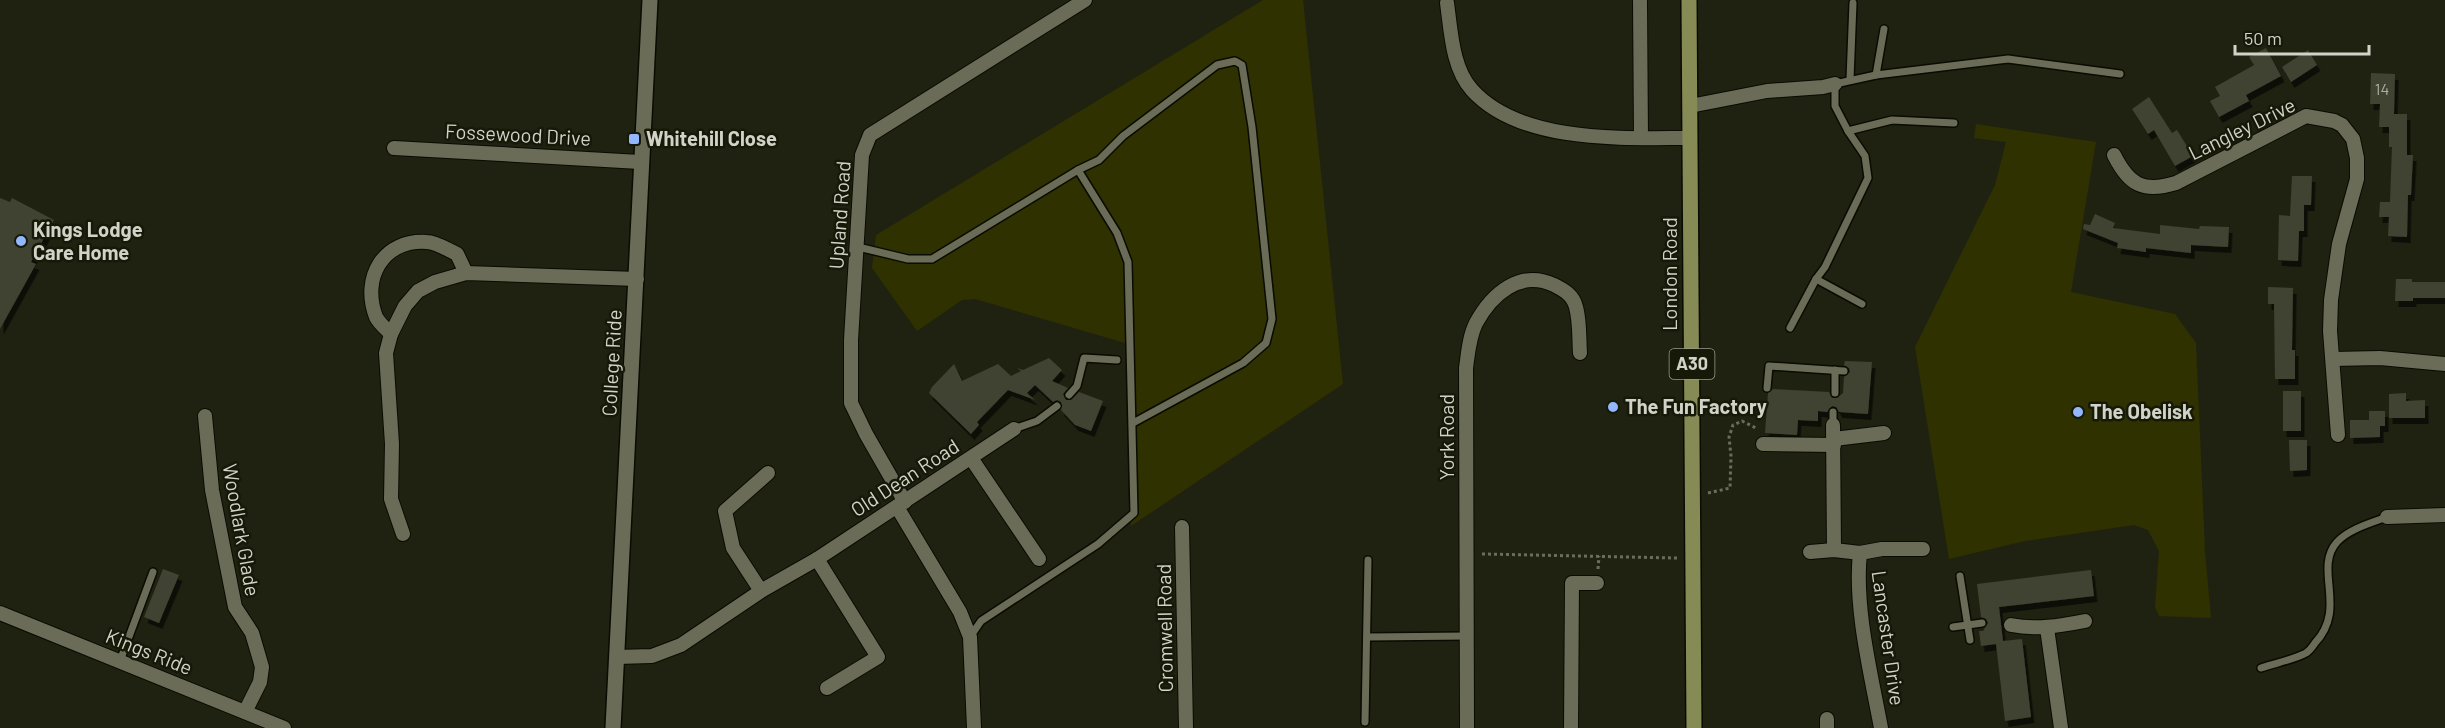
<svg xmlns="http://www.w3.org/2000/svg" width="2445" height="728" font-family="Barlow,sans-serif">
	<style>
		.green { fill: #2f3100 }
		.building { fill: #404230; filter: url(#shadow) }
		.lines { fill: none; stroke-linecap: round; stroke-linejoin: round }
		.service-casing { stroke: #0a0b01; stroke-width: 10 }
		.minor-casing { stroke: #0a0b01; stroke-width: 16 }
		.tertiary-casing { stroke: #0a0b01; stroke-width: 18 }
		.primary-casing { stroke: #0a0b01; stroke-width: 18 }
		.path { stroke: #6a6c5e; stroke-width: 3; stroke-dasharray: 3 3; stroke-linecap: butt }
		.service { stroke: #6a6c58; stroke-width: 7 }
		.minor { stroke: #6a6c58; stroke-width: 14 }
		.tertiary { stroke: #6a6c58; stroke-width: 15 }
		.primary { stroke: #868a55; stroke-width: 15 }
		.poi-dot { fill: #92b7fd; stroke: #171908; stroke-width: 2 }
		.labels { text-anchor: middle; stroke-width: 5; stroke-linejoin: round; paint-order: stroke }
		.number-label { font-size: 16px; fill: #adafa2 }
		.shield { fill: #171908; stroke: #999b8e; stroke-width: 1.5 }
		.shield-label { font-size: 18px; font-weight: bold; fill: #d1d3c8 }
		.street-label { font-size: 20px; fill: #d1d3c8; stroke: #171908 }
		.poi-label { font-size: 20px; font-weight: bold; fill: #d1d3c8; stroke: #171908; text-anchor: start }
	</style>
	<defs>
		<filter id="shadow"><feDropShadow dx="3.5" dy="6" stdDeviation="0" flood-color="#0009"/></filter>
	</defs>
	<rect width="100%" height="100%" fill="#202211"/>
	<g class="green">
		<path d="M1263,0h40l40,384 -212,142 -6,-183 -150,-44 -13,1 -45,31 -45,-63 4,-33z"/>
		<path d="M1976,124l120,18 -25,150 104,22 21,29 9,208 6,67 -52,-2 -4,-9 4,-56 -11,-21 -14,-5 -109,16 -76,18 -34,-212 80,-162 11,-43 -32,-4z"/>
	</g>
	<g class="building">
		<path d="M2266,48l15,28 -35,19 3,6 -30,16 -9,-16 10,-5 -5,-9 39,-22 -5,-8z"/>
		<path d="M2308,50l9,15 -26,17 -9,-15z"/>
		<path d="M2371,73l24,1 -1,40h13v41h6l-2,40h-3l-1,42 -19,-1 1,-19h-10l1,-15h10l2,-55h-3v-20h-10l1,-23h-10z"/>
		<path d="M2149,97l23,36 5,-3 16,26 -18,10 -21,-36 -6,4 -16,-25z"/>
		<path d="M2292,176h20l-1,29h-7v26h-5l-1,30 -20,-1 1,-45 11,1z"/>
		<path d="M0,198l10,4 2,-4 42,22 -23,42 5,2 -36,65z"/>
		<path d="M2095,214l20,9 -2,5 47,6v-9l39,4 1,-3 29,1 -1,20 -37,-2v8l-45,-5v4l-29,-4 1,-5 -35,-14 1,-5 6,1z"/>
		<path d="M2396,279h16v3h33v16h-32v3h-18z"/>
		<path d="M2268,287l25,1 -1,62h3v29h-20l-1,-75h-6z"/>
		<path d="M1049,358l13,12 -10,11 16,7 -5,6 3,6h5l8,-8 24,9 -12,30 -16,-6 -14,-15v-8l-4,-2 -4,2 -18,-17 -8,8 8,7 -27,-10 -31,32 2,3 -8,9 -42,-41 3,-6 22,-23 8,17 36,-17 13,12 10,-5 -4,-3 6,2z"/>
		<path d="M1845,361l27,1 -4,52 -29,-2 -3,-5 -4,-1 -5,6 -9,-1v10l-20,-1 -1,15 -32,-2 3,-40 5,-4 56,3 3,6h5l6,-5 1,-16 6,-5 -1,-4 -5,-3z"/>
		<rect x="2283" y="391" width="18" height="40"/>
		<path d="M2406,393v8l19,-1v18h-36v-24z"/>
		<path d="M2369,411h16v15h-5v11l-30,1v-18h19z"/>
		<path d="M2289,440h18v30l-17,1z"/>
		<path d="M163,569l16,6 -20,48 -15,-6z"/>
		<path d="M2091,570l3,26 -95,11 4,34 19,-2 9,78 -26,4 -9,-77 -15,2 -2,-15h4l5,-8 -2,-4 -5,-2 -4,-33z"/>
	</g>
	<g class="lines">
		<g class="service-casing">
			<g id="service">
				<path d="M1876,75l8,-46"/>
				<path d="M1850,79l3,-76"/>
				<path d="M1848,131l44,-11 62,3"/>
				<path d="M1078,170l21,-10 24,-24 94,-71 18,-4 7,4 10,62 20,192 -6,24 -23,20 -110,60"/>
				<path d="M858,247l50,12h24l146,-89 39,63 11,29 6,251 -36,31 -117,77 -11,16"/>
				<path d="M1816,279l46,25"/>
				<path d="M1790,328l26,-49 9,-12 43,-89 -3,-22 -17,-25 -13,-25v-22l41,-9 132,-16 112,15"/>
				<path d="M1767,388l2,-22 75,5"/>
				<path d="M1835,393v-23"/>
				<path d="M1069,395l8,-9 7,-28 33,2"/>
				<path d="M1833,425v-13"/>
				<path d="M1014,429l23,-8 20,-15"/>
				<path d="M1960,576l10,64"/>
				<path d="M1953,627l29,-4"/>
				<path d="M1368,637l99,-1"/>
				<path d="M120,661l33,-89"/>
				<path d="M2261,668c14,-5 32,-8 45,-15 3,-2 7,-7 9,-10 33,-35 -2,-74 22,-101 12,-13 34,-19 50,-25"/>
				<path d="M1365,722l3,-162"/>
			</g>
		</g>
		<g class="minor-casing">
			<g id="minor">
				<path d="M1640,0l1,138"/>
				<path d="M1447,3c4,28 5,65 25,87 49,54 152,48 218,48"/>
				<path d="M1690,106l77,-15 56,-4 12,-3"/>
				<path d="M394,148l246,14"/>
				<path d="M2114,155c15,30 29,38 62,28l130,-67 28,5 8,4 11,14 4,19v21l-18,65 -8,56 -1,31 8,104"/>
				<path d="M391,334c-5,-5 -12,-11 -15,-17 -15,-39 7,-78 51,-75 9,0 21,8 30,12l9,19"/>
				<path d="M2333,359l47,-1 65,6"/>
				<path d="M205,416l7,74 23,117 17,26 10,34 -2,15 -15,30"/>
				<path d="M1833,425l1,125"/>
				<path d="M1834,439l50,-6"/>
				<path d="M1763,444l71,1"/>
				<path d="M971,458l68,101"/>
				<path d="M905,502l-39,-68 -15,-31v-63l11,-185 8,-20 215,-135"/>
				<path d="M897,507l63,105 10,25 4,91"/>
				<path d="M2387,517l58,-2"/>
				<path d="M1182,527l4,201"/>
				<path d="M403,534l-12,-35 1,-55 -6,-91 5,-19 14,-28 13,-15 17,-9 31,-9 171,6"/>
				<path d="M1810,552l24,-2 26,3 22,-4h41"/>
				<path d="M1860,553c-6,54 11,121 21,175"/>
				<path d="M817,559l61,98 -51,31"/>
				<path d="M761,591l-28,-43 -8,-37 43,-38"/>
				<path d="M0,613l284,115"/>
				<path d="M2011,625c26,5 48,1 74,-4"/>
				<path d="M2047,628l14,100"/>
				<path d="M617,657l35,-1 29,-11 80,-54 56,-32 197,-130"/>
				<path d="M1827,719v9"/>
				<path d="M1467,728l-1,-360c2,-14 3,-31 10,-45 16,-29 44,-54 78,-38 10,5 19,10 22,22 4,14 3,31 4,46"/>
				<path d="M1571,728l1,-145h25"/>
			</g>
		</g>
		<g class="tertiary-casing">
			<path id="tertiary" d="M613,728l37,-728"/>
		</g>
		<g class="primary-casing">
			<path id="primary" d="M1689,0l5,728"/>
		</g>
		<g class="path">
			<path d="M1708,493l22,-5 1,-32 -2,-19 4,-12 9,-4 16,8"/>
			<path d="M1482,554l195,4"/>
			<path d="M1598,569l1,-13"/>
		</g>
		<use href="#service" class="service"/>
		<use href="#minor" class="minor"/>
		<use href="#tertiary" class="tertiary"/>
		<use href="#primary" class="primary"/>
	</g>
	<g class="poi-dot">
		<rect x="628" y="133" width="12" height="12" rx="3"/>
		<circle cx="21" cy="241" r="6"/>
		<circle cx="1613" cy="407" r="6"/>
		<circle cx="2078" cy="412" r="6"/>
	</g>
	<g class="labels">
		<g class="number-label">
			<text x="2382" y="95">14</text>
		</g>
		<rect class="shield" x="1669.5" y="349" width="45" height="30" rx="4.5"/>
		<g class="shield-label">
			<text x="1692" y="370">A30</text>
		</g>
		<g class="street-label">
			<text transform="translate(2242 129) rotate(-26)" y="7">Langley Drive</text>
			<text transform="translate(518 135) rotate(3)" y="7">Fossewood Drive</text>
			<text transform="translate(840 215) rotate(-86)" y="7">Upland Road</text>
			<text transform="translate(1670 274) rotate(-90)" y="7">London Road</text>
			<text transform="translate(612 363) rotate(-87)" y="7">College Ride</text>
			<text transform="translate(1447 437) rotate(-90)" y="7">York Road</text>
			<text transform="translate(905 478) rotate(-33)" y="7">Old Dean Road</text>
			<text transform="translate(241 530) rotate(80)" y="7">Woodlark Glade</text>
			<text transform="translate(1165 628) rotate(-91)" y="7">Cromwell Road</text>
			<text transform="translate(1888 638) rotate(82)" y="7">Lancaster Drive</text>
			<text transform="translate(149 652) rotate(22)" y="7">Kings Ride</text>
		</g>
		<g class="poi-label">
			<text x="646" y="146">Whitehill Close</text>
			<text x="33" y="237">Kings Lodge<tspan x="33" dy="23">Care Home</tspan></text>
			<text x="1625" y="414">The Fun Factory</text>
			<text x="2090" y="419">The Obelisk</text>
		</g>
	</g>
	<path d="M2235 45v9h134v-9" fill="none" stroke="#d1d3c8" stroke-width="3"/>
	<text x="2244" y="45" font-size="18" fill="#d1d3c8" stroke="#171908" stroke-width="4.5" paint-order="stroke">50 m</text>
</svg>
